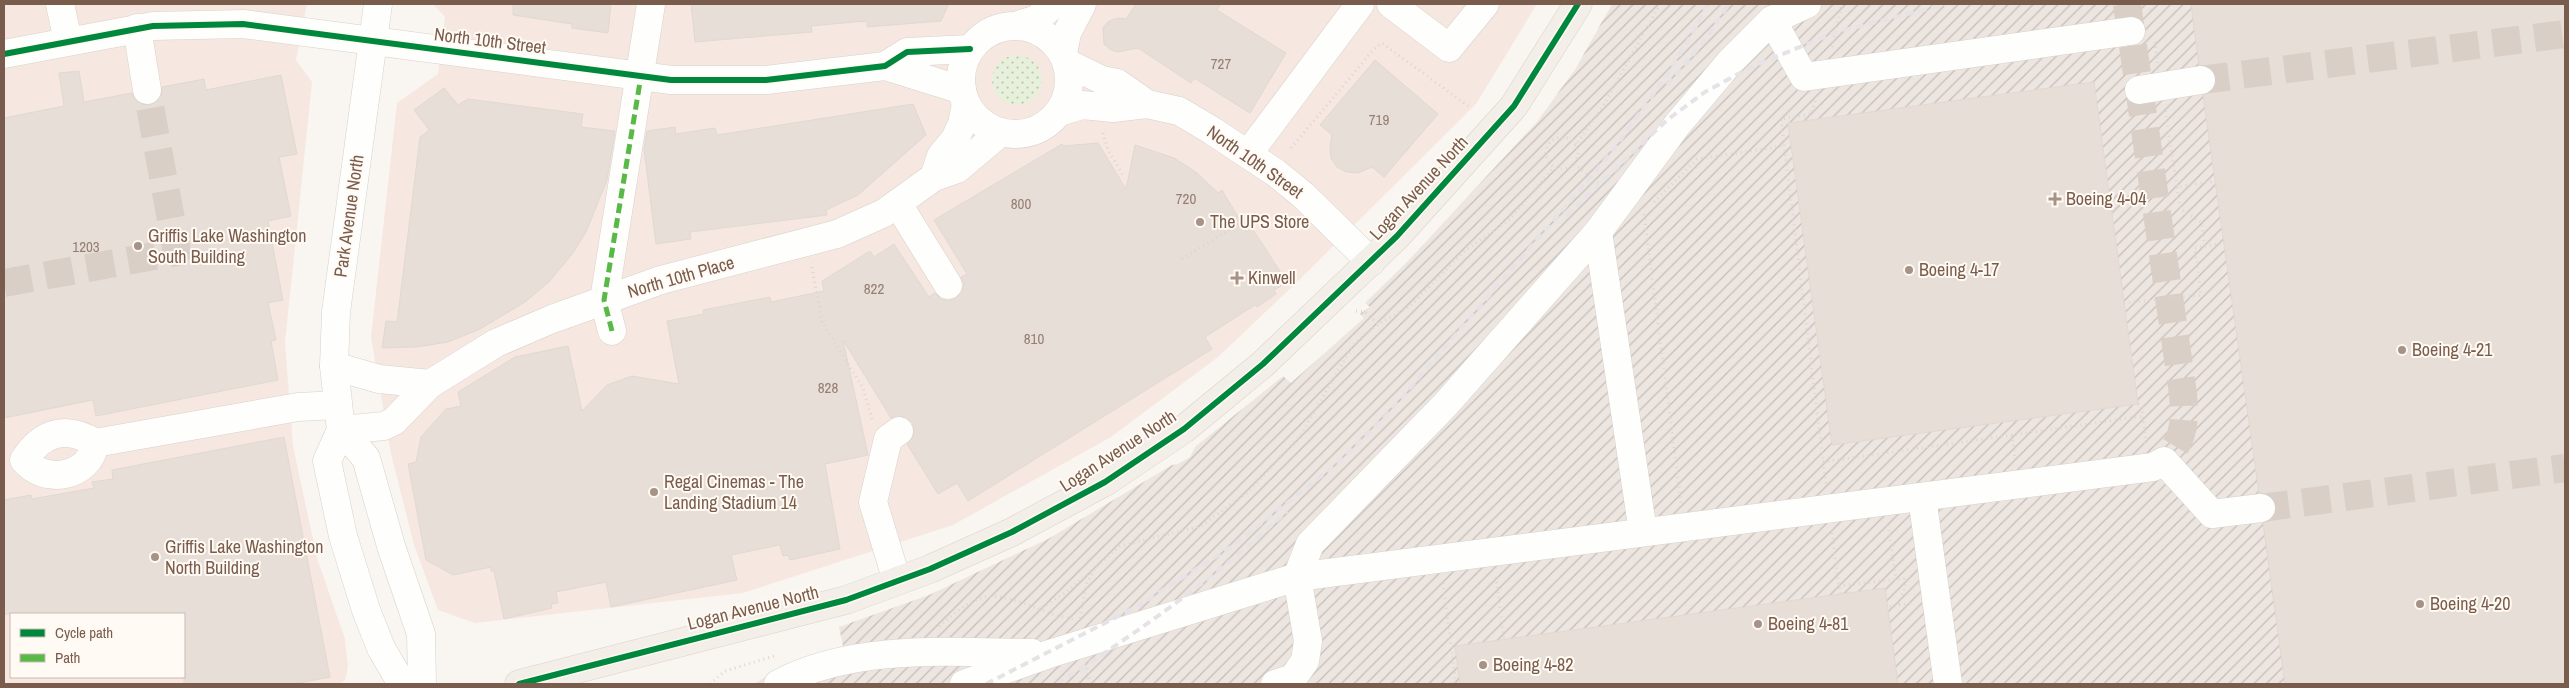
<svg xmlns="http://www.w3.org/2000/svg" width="2569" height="688" font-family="'Archivo Narrow',sans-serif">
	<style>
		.commercial { fill: #f6e8e1; fill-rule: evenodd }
		.industrial { fill: url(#industrial-furrows) }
		.park { fill: url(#park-dots) }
		.building { fill: #e6ded7; stroke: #e2d8d2 }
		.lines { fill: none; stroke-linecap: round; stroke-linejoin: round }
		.minor-tunnel { stroke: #d9cfc7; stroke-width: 28; stroke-dasharray: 28 14; stroke-linecap: butt }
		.minor-casing { stroke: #d7d1cb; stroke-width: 29 }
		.major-casing { stroke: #dad1cc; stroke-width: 29 }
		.path { stroke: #dcd5d0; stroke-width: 3; stroke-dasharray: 1 4; stroke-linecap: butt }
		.minor { stroke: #fefefd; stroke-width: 28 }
		.major { stroke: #f3eee8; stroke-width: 28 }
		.rail { stroke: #e6e3e7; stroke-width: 4; stroke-dasharray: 8 5; stroke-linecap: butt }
		.quiet { stroke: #58b947; stroke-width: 5; stroke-dasharray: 10 5; stroke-linecap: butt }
		.cycleway-casing { stroke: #fffaf3; stroke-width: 9 }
		.cycleway { stroke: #00873e; stroke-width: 6 }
		.poi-dot { fill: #a69286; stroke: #fffaf3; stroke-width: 2 }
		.labels { text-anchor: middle; stroke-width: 4; stroke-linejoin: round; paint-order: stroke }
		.number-label { font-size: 15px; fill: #977e72 }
		.street-label { font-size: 18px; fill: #7a5c4d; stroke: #fffaf3 }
		.poi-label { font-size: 18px; fill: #7a5c4d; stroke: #fffaf3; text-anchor: start }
	</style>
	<defs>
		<pattern id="industrial-furrows" width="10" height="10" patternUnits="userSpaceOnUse" patternTransform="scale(1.25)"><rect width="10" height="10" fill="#ede5e0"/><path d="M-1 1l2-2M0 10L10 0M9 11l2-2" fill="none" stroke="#c5bdb8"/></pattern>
		<pattern id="park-dots" width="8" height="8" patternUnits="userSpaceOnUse" patternTransform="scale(1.25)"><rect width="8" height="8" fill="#e7f0db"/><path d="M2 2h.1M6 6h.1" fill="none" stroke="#c0c6b4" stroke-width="1.8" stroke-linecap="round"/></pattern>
	</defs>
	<rect width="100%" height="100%" fill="#f9f5f0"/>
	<g class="commercial">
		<path d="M4,4h303l-11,56 16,22 -27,261 8,103 24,112 28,81 3,28 -3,13 -5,4h-336zM11,614h173v63h-173z"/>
		<path d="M433,4h1104l-61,100 -182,181 -76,72 -107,80 -158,88 -210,68 -268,30 -37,-13 -24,-65 -23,-91 -20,-117 26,-234 41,-29 7,-57z"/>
	</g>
	<path class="industrial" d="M1612,4h953v680h-1811l18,-11 72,-22 -5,-24 90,-32 119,-56 124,-74 6,-1 12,-7 5,-10 88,-71 8,7 73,-65 -4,-4 10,-7 -5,-4 43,-42 129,-139 39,-54z"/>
	<circle class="park" cx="1017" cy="80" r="25"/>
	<g class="building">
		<path d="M513,4h98l-3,29 -36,-5v-4l-59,-9z"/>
		<path d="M691,4h258l-8,17 -74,6v-6l-35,3 -21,2 1,6 -117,10z"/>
		<path d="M1136,4h85l-4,6 69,43 -36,60 -56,-35 -3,5 -53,-35 -20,4 -7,-2 -7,-6 -1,-16 6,-7 9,-3 8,1z"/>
		<path d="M2191,4h374v680h-280l-22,-161 7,-2 5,-6 1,-9 -2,-7 -6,-5 -9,-1 -56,-398 8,-3 4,-6 1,-8 -3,-8 -6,-4 -8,-1z"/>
		<path d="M1375,60l63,54 -54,63 -12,-10 -14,6 -12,-1 -9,-5 -6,-9 -1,-12 2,-11 -12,-10z"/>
		<path d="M79,71l5,31 48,-9 3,7 6,4 8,1 7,-3 5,-6 1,-9 42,-8 2,11 75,-15 16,79 -18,3 12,59 -23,5 15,79 -15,3 8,37 -5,1 7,39 -182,36 -3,-16 -89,18v-300l60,-12 -5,-33z"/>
		<path d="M2094,82l44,322 -306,41 -44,-322z"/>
		<path d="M444,88l14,17 10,-6 115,15 -2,13 34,4 -8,49 -21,52 -13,21 -24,29 -24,20 -45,27 -32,13 -31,5 -35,1 4,-27 11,1 23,-185 9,-7 -15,-20z"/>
		<path d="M913,104l13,31 -68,60 -32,15 1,5 -137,17 1,7 -35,5 -12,-95 3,-18 28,-4 1,7 39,-6 2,7z"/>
		<path d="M1098,143l28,46 9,-44 39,13 23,15 21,20 4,-3 25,42 5,-4 31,48 -6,3 4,7 -7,4 2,4 -19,13 -2,-2 -50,32 7,12 -244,152 -11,-18 -19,11 -31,-50 6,-7 1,-8 -2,-7 -7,-5 -14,1 -48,-78 25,115 -43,9 15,85 -50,11 -2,-5 -5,1 -3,-11 -49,10 6,25 -126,27 -5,-25 -50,10 2,11 -7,1 1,4 -48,11 -10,-48h-3v-4l-38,8 -27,-15 -18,-96 8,-2 5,-25 25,-28 15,-3 -3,-14 57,-35 53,-11 14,65 25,-26 25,-9 47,8 -12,-63 37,-7 -1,-4 67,-13 1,5 53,-11 -2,-10 48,-30 4,6 20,-13 35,53 6,-4 6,6 8,2 7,-3 6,-6 2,-8 -3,-7 6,-3 -33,-54 128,-76 1,2z"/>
		<path d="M284,437l46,240 -36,7h-110v-70h-180v-114l27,-5 1,4 62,-11 -2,-6 21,-3 -1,-9z"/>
		<path d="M1885,588l13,96h-438l-5,-38z"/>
	</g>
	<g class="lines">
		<g class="minor-tunnel">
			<path d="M2127,4l56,390c2,29 2,45 -19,67"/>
			<path d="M2201,80l364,-46"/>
			<path d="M4,283l173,-31 -30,-162"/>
			<path d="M2261,508l304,-40"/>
		</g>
		<g class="minor-casing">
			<g id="minor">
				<path d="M60,4l8,37"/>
				<path d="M378,4l-42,308 -2,54 7,64 -14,31 16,75 23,74 15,38 21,36"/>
				<path d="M1391,4l58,44 36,-44"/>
				<path d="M1772,20l32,57 327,-46"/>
				<path d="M1018,25l19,-6 17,-15"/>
				<circle cx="1015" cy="80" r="54"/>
				<path d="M137,28l10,62"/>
				<path d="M4,54l149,-28 90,-2 428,56h95l119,-14 22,-14 63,-3"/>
				<path d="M1063,54l4,-21 15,-29"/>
				<path d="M1067,63l35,17 15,3 30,21"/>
				<path d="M885,66l77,24"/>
				<path d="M2139,90l62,-10"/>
				<path d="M1059,112l23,-7 31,3 34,-4 32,7 32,19 65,43 27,22 68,67"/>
				<path d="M1248,154l112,-150"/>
				<path d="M934,177l7,-21 14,-17 7,-15 4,-20"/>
				<path d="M898,204l50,81"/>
				<path d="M1598,232l45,300"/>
				<path d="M612,331l-8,-31 47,-296"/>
				<path d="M334,366l45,13 51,5"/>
				<path d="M341,430l43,-4 10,-5 36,-37 66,-41 56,-24 109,-39 176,-46 47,-21 50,-36 23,-8 44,-37"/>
				<path d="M341,430l25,28 25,88 30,88 1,50"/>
				<path d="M95,443c-5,35 -51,42 -71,17 18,-28 42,-35 71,-17l203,-36 39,-2"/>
				<path d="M1922,497l26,187"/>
				<path d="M897,581l-24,-79 15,-63 11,-8"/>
				<path d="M778,684c74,-40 172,-32 254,-31"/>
				<path d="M964,684l85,-30 248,-77 856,-110 11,-6 48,53 49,-6"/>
				<path d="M1275,684l18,-6 12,-17 3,-20 -11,-64 13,-33 136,-140 152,-172 79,-107 53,-63 42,-42 35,-16"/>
			</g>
		</g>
		<g class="major-casing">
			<path id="major" d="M519,684l327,-84 84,-31 82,-37 93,-50 79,-53 79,-65 134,-128 117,-130 64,-102"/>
		</g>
		<g class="path">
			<path d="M2149,4l2,9"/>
			<path d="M2155,42l2,21"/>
			<path d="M1832,47l10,-43"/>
			<path d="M1815,101l-4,13 -30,5 45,366"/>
			<path d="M2165,111l12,76"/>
			<path d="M1103,133l5,17 16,27"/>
			<circle cx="1562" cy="153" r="16"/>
			<path d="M1575,146l30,-43 55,-99"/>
			<path d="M1291,148l83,-99 8,-6 86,63"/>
			<path d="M1574,164l27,21"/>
			<path d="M1654,202l43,-43 87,-13"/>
			<path d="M1644,214l37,289"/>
			<path d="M2205,246l-4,-24 -21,-13 -3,-22 38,-6"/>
			<path d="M1182,259l76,-47"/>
			<path d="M812,267l10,55 41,66 9,31"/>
			<path d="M2124,303l77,-8 -6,-47 28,-5"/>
			<path d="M1356,311l9,1 13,12"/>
			<path d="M2138,404l4,3 4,36"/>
			<path d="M2012,435l3,24"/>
			<path d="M1823,462l320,-46"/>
			<path d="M1888,525l8,55"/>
			<path d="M1832,533l8,61"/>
			<path d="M1496,577l8,64"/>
			<path d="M1443,583l13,101"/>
			<path d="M1839,586l68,-8 -8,27 -11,2"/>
			<path d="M1899,605l12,-2"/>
			<path d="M1038,610l27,-17 29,-24"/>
			<path d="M1080,618l7,-35 9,-16 24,-21 81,-20 47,-34 53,-57 52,-90 25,-21 31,-17 54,-55 47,-33 44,-52"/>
			<path d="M939,626c13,-10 26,-23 42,-28 26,-8 65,18 92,21"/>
			<path d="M1087,668l3,16"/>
			<path d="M710,684l15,-13 49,-15"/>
			<path d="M1101,684h14"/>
			<path d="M1445,684l11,-1"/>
		</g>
		<use href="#minor" class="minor"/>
		<use href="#major" class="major"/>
		<g class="rail">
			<path d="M1667,85l35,-41 27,-40"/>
			<path d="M1566,216l101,-96 38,-28 48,-26 84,-34 110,-28"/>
			<path d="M986,684l152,-78 93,-59 107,-84 48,-47 225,-263 58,-81 28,-46 9,-22"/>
			<path d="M1057,684c81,-52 160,-107 230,-173"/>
		</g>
		<path class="quiet" d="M612,331l-8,-31 37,-224"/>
		<g class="cycleway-casing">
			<g id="cycleway">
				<path d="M4,54l149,-28 90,-2 428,56h95l119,-14 22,-14 63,-3"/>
				<path d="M519,684l327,-84 84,-31 82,-37 93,-50 79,-53 79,-65 134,-128 117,-130 64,-102"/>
			</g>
		</g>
		<use href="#cycleway" class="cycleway"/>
	</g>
	<g class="poi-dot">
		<path d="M2052.5 191.5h5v5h5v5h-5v5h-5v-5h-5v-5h5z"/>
		<circle cx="1200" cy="222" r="5"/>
		<circle cx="138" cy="246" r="5"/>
		<circle cx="1909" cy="270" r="5"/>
		<path d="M1234.5 270.5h5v5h5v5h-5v5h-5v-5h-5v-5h5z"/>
		<circle cx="2402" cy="350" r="5"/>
		<circle cx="654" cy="492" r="5"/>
		<circle cx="155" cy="557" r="5"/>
		<circle cx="2420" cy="604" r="5"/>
		<circle cx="1758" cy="624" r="5"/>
		<circle cx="1483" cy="665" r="5"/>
	</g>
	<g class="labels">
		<g class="number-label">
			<text x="1221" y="69">727</text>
			<text x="1379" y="125">719</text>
			<text x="1186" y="204">720</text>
			<text x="1021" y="209">800</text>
			<text x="86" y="252">1203</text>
			<text x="874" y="294">822</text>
			<text x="1034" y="344">810</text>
			<text x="828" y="393">828</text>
		</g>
		<g class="street-label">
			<text transform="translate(490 41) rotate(7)" y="6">North 10th Street</text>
			<text transform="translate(1255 162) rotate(35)" y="6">North 10th Street</text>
			<text transform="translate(1419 188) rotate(-47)" y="6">Logan Avenue North</text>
			<text transform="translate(349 216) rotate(-82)" y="6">Park Avenue North</text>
			<text transform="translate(681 277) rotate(-16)" y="6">North 10th Place</text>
			<text transform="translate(1118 451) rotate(-33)" y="6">Logan Avenue North</text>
			<text transform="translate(753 608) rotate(-14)" y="6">Logan Avenue North</text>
		</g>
		<g class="poi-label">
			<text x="2066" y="205">Boeing 4-04</text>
			<text x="1210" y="228">The UPS Store</text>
			<text x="148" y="242">Griffis Lake Washington<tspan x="148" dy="21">South Building</tspan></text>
			<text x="1919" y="276">Boeing 4-17</text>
			<text x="1248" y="284">Kinwell</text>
			<text x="2412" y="356">Boeing 4-21</text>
			<text x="664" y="488">Regal Cinemas - The<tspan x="664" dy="21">Landing Stadium 14</tspan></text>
			<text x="165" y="553">Griffis Lake Washington<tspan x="165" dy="21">North Building</tspan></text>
			<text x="2430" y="610">Boeing 4-20</text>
			<text x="1768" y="630">Boeing 4-81</text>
			<text x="1493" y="671">Boeing 4-82</text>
		</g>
	</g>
	<rect width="2569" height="688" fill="none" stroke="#7a5c4d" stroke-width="10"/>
	<rect x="10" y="613" width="175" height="65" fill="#fffaf3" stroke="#cabbb1"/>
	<rect x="20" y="629" width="25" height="8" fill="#00873e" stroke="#cabbb1"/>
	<text x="55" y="638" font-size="15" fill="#7a5c4d">Cycle path</text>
	<rect x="20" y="654" width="25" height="8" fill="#58b947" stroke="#cabbb1"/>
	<text x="55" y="663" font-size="15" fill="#7a5c4d">Path</text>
</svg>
